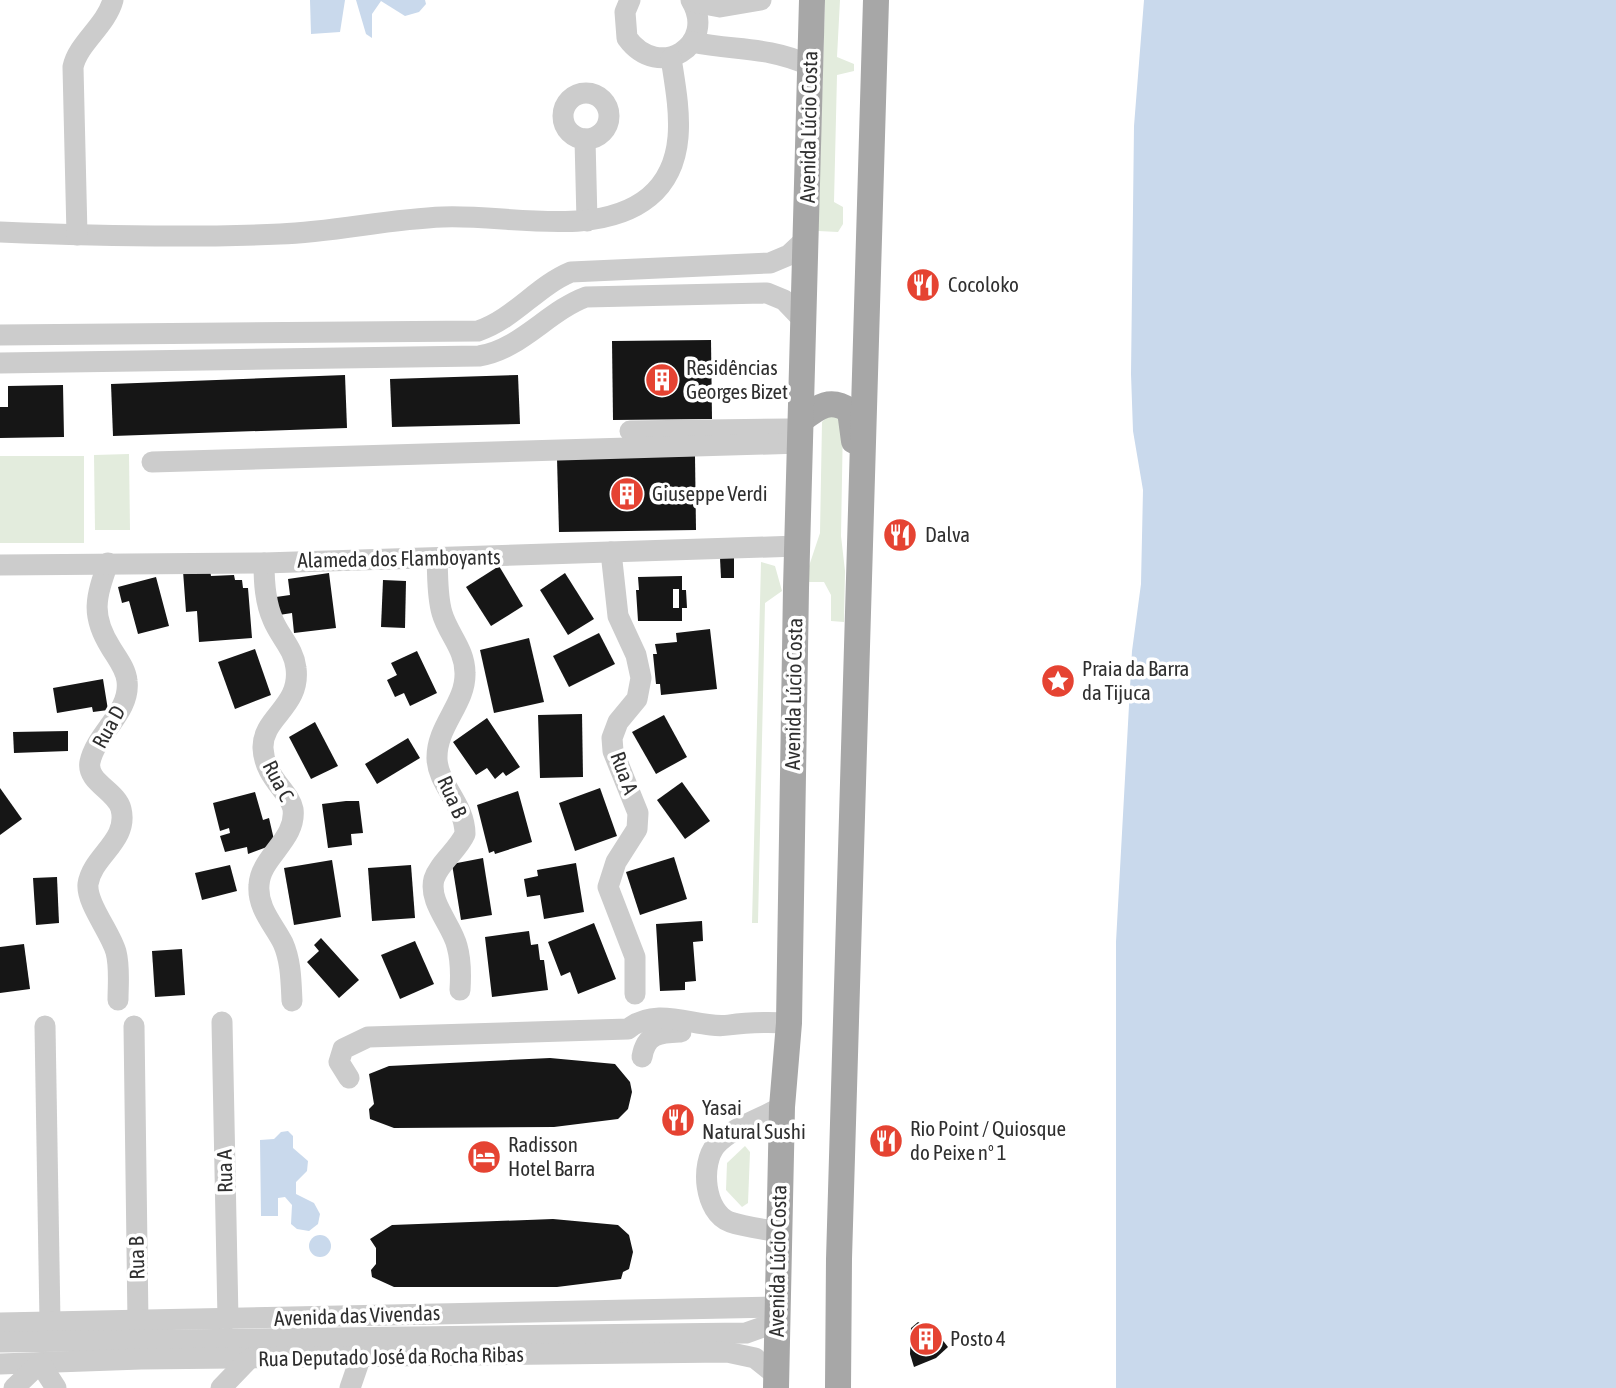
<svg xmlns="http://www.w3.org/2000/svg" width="1616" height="1388" font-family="'Asap Condensed',sans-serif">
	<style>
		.green { fill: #e3ecdd }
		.water { fill: #c9d9ec }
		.building { fill: #161616; fill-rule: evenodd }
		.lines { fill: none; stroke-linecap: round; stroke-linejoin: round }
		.minor { stroke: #ccc; stroke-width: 21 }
		.major { stroke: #a7a7a7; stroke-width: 26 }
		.labels { text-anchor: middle; stroke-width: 7; stroke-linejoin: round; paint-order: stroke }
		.street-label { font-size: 21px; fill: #2f2f2f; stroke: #fff }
		.poi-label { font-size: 21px; fill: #2f2f2f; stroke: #fff; text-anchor: start }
	</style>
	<rect width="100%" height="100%" fill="#fff"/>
	<g class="green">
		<path d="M825,0h15l-3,57 17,7v7l-17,4 -3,127 9,5v17l-5,8 -20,-1z"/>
		<path d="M830,414l13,7 -2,115 4,35 -1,51 -13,-1v-26l-7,-13h-15l-1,-13 12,-36 2,-111z"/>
		<path d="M129,454l1,76h-35l-1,-75z"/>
		<rect x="0" y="456" width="84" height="87"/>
		<path d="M761,562l14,4 7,25 -17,12 -7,320h-6z"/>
		<path d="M745,1146l5,6 -2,51 -6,4 -16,-17 1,-27z"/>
	</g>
	<g class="water">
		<path d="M310,0h35l-5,32 -29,2z"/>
		<path d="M356,0h69l1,4 -7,8 -14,4 -24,-15 -9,13v24l-6,-4z"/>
		<path d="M1144,0h472v1388h-500v-446l16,-291 9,-67 2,-94 -10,-59 -2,-57 3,-248z"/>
		<path d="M288,1131l5,5v12l15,13 -1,10 -11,11v12l18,9 6,11 -2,10 -9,7 -12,-2 -6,-5 1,-19 -7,-8 -7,1v18h-17l-1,-76 14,-1 7,-7z"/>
		<circle cx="320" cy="1246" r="11"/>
	</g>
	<g class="building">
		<path d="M711,340l1,79 -99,1 -1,-79z"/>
		<path d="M345,375l2,53 -234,8 -2,-52z"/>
		<path d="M518,375l2,49 -128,3 -2,-48z"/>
		<path d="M63,385l1,52 -64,1v-31h8v-21z"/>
		<path d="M695,456l1,74 -137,2 -2,-74z"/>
		<path d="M720,558h14v20h-13z"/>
		<path d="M499,566l24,40 -32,20 -25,-39z"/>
		<path d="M210,570l1,6 23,-1 1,5h7l1,8h5l4,50 -53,4 -2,-31 -11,1 -3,-41z"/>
		<path d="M329,573l7,55 -42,5 -2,-20 -13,2 -3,-18 14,-2 -2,-16z"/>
		<path d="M565,573l29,46 -26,16 -28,-45z"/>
		<path d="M682,576v14h4l1,18h-5v13h-44l-2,-31h3l-1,-13zM673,589h6v19h-6z"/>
		<path d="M156,577l13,49 -31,8 -9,-33 -7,2 -4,-16z"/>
		<path d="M383,580l23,1 -1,47 -24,-1z"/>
		<path d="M710,629l7,60 -56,6 -1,-11h-4l-3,-30h4l-2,-10 22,-2 -1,-9z"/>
		<path d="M599,633l16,31 -46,23 -16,-31z"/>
		<path d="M529,638l15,64 -50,11 -14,-63z"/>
		<path d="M255,649l16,46 -36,14 -17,-47z"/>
		<path d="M417,651l20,42 -27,13 -6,-13 -9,4 -8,-17 10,-5 -6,-12z"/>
		<path d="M103,679l5,31 -15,2 -1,-5 -35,6 -4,-25z"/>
		<path d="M582,714l1,63 -43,1 -2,-63z"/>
		<path d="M664,715l23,42 -31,17 -24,-42z"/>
		<path d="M487,718l33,49 -14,9 -3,-4 -8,7 -8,-11 -11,7 -23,-33z"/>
		<path d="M315,722l23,44 -27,13 -22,-42z"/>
		<path d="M68,731v20l-54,2 -1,-21z"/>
		<path d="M408,738l12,20 -43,26 -12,-20z"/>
		<path d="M682,782l28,39 -25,18 -28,-39z"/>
		<path d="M0,788l22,31 -22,16z"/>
		<path d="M600,788l17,48 -42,15 -16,-48z"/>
		<path d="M518,791l14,51 -37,12 -1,-3 -5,2 -12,-48z"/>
		<path d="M255,792l8,28 6,-2 6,26 -27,10 -1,-7 -22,5 -5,-16 10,-3 -1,-5 -9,3 -7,-28z"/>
		<path d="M346,801h13l4,32 -12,1 1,11 -24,3 -6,-44z"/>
		<path d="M674,857l13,42 -47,16 -14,-43z"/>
		<path d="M483,858l9,57 -31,5 -9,-56z"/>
		<path d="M332,860l9,57 -47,8 -10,-57z"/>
		<path d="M576,863l8,49 -40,7 -4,-24 -13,2 -3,-18 14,-3 -1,-6z"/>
		<path d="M230,865l7,26 -35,9 -7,-27z"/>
		<path d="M411,865l4,53 -43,3 -4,-53z"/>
		<path d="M57,877l2,46 -23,2 -3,-47z"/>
		<path d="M702,921l1,20 -10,1 3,39 -11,1v8l-25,1 -4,-67z"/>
		<path d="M594,923l22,56 -38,15 -8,-22 -9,4 -13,-34z"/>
		<path d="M529,931l2,14 7,-1 2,16h4l4,30 -56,7 -7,-60z"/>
		<path d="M321,938l38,42 -20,18 -32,-36 12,-11 -5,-6z"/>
		<path d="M415,941l19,43 -34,15 -19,-44z"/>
		<path d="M24,944l6,45 -30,4v-46z"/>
		<path d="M182,949l3,46 -30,2 -3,-46z"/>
		<path d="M550,1058l65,6 15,18 2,10 -4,17 -10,10 -64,8 -160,1 -24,-9 -1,-10 5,-5 -5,-30 20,-8z"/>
		<path d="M553,1219l65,6 11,10 4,17 -4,17 -6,3 -2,7 -64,8h-163l-22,-10 -1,-7 5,-6v-16l-6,-9 22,-14z"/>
		<path d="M918,1322l19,11 11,14 -12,11 -22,9 -4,-13 1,-26z"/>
	</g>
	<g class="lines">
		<g class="minor">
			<path d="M630,0l-5,12 2,26c32,44 91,7 64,-38"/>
			<path d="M693,2l27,5 41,-7"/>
			<path d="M692,42c44,9 74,4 117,23"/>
			<circle cx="586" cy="116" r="23"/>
			<path d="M585,139l2,82"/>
			<path d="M0,232c93,4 187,6 280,2 55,-2 108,-15 163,-17 62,-3 155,22 206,-20 42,-35 29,-93 22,-139"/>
			<path d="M77,235l-4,-168c5,-24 33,-41 40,-67"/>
			<path d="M0,335l478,-4c36,-12 59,-45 93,-59l199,-9 19,-8 18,-17"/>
			<path d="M0,363l479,-7c41,-6 69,-45 107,-59l181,-4 17,7 21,22"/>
			<path d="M630,431l159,-2"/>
			<path d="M152,462l649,-19"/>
			<path d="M611,552l7,64 18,39 5,23 -4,21 -19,23 -6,16 1,13 25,62 -1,16 -21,33 -8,25 27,70v37"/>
			<path d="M437,559c1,18 0,37 5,54 6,21 23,36 23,60 1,31 -29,53 -28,86 1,26 28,45 28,75 -7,16 -26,29 -31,45 -6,23 18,46 23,67 4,14 4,29 3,44"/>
			<path d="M108,563c-12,34 -18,52 3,85 6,10 15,21 16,33 4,31 -31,52 -37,81 -4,20 27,29 31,47 8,32 -29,47 -33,75 -2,19 23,49 28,68 4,15 2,33 2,48"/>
			<path d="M264,563c0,19 1,39 9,57 7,17 21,29 23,48 5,39 -34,49 -33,80 1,29 27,44 30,61 4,31 -33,48 -34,76 -2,23 15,40 24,58 8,18 8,38 9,58"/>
			<path d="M0,565l264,-2 534,-17"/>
			<path d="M222,1022l6,297"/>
			<path d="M45,1026l5,296"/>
			<path d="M134,1026l4,296"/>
			<path d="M642,1057c4,-24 18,-24 39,-25"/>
			<path d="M349,1078l-10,-16 4,-13 25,-12 260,-8c31,-25 70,1 101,-4 20,-3 38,-3 60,-2"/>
			<path d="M778,1232c-15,-3 -33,-5 -48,-10 -26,-10 -30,-58 -14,-77 15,-17 46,-27 66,-38"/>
			<path d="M0,1323l777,-16"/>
			<path d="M0,1342l746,-9 31,-11"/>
			<path d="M0,1364l141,-5 586,-7 28,6 21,17"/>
			<path d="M14,1388l26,-25 16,25"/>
			<path d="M221,1388l28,-29"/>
			<path d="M350,1388l11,-32"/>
		</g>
		<g class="major">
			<path d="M801,420c17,-13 29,-23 49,-9l4,30"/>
			<path d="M776,1388l6,-281 7,-84 7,-435 16,-588"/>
			<path d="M838,1388l1,-129 37,-1259"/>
		</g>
	</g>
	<defs>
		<g id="restaurant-disc" transform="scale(1.75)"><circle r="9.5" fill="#e54332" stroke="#fff"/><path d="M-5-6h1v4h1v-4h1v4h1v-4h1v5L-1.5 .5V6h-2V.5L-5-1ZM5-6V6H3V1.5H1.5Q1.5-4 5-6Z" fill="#fff"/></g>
		<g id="building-disc" transform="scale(1.75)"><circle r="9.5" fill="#e54332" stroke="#fff"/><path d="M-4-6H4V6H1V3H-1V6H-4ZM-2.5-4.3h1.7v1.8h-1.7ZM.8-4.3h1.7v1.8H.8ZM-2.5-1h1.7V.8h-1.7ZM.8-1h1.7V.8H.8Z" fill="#fff"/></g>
		<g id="sight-disc" transform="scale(1.75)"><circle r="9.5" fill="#e54332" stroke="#fff"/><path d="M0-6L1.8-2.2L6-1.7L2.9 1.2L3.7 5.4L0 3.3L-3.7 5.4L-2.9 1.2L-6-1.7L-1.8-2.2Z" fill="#fff"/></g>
		<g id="hotel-disc" transform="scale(1.75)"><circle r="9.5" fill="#e54332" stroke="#fff"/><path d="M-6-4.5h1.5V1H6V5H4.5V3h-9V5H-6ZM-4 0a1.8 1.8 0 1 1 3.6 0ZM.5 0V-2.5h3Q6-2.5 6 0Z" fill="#fff"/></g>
	</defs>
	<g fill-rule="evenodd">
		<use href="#restaurant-disc" x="923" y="285"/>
		<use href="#building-disc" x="662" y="380"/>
		<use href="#building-disc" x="627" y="494"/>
		<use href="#restaurant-disc" x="900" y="535"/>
		<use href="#sight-disc" x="1058" y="681"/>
		<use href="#restaurant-disc" x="678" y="1120"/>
		<use href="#restaurant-disc" x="886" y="1141"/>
		<use href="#hotel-disc" x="484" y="1157"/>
		<use href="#building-disc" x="926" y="1339"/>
	</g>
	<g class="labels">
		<g class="street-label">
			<text transform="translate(809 127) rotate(-89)" y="7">Avenida Lúcio Costa</text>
			<text transform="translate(399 559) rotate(-1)" y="7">Alameda dos Flamboyants</text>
			<text transform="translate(794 694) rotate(-89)" y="7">Avenida Lúcio Costa</text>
			<text transform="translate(109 727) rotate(-61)" y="7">Rua D</text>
			<text transform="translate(624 773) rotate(70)" y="7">Rua A</text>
			<text transform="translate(278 781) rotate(63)" y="7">Rua C</text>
			<text transform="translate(452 797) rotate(66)" y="7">Rua B</text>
			<text transform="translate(225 1171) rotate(-91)" y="7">Rua A</text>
			<text transform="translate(137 1258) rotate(-91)" y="7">Rua B</text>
			<text transform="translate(778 1261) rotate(-89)" y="7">Avenida Lúcio Costa</text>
			<text transform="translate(357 1316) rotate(-2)" y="7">Avenida das Vivendas</text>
			<text transform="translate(391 1357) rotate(-1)" y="7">Rua Deputado José da Rocha Ribas</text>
		</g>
		<g class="poi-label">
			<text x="948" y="292">Cocoloko</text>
			<text x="686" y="375">Residências<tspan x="686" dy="24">Georges Bizet</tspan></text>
			<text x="652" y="501">Giuseppe Verdi</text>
			<text x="925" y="542">Dalva</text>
			<text x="1082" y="676">Praia da Barra<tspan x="1082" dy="24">da Tijuca</tspan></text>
			<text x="702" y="1115">Yasai<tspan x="702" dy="24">Natural Sushi</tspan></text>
			<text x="910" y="1136">Rio Point / Quiosque<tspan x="910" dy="24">do Peixe n° 1</tspan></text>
			<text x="508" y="1152">Radisson<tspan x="508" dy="24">Hotel Barra</tspan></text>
			<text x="950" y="1346">Posto 4</text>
		</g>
	</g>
</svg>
